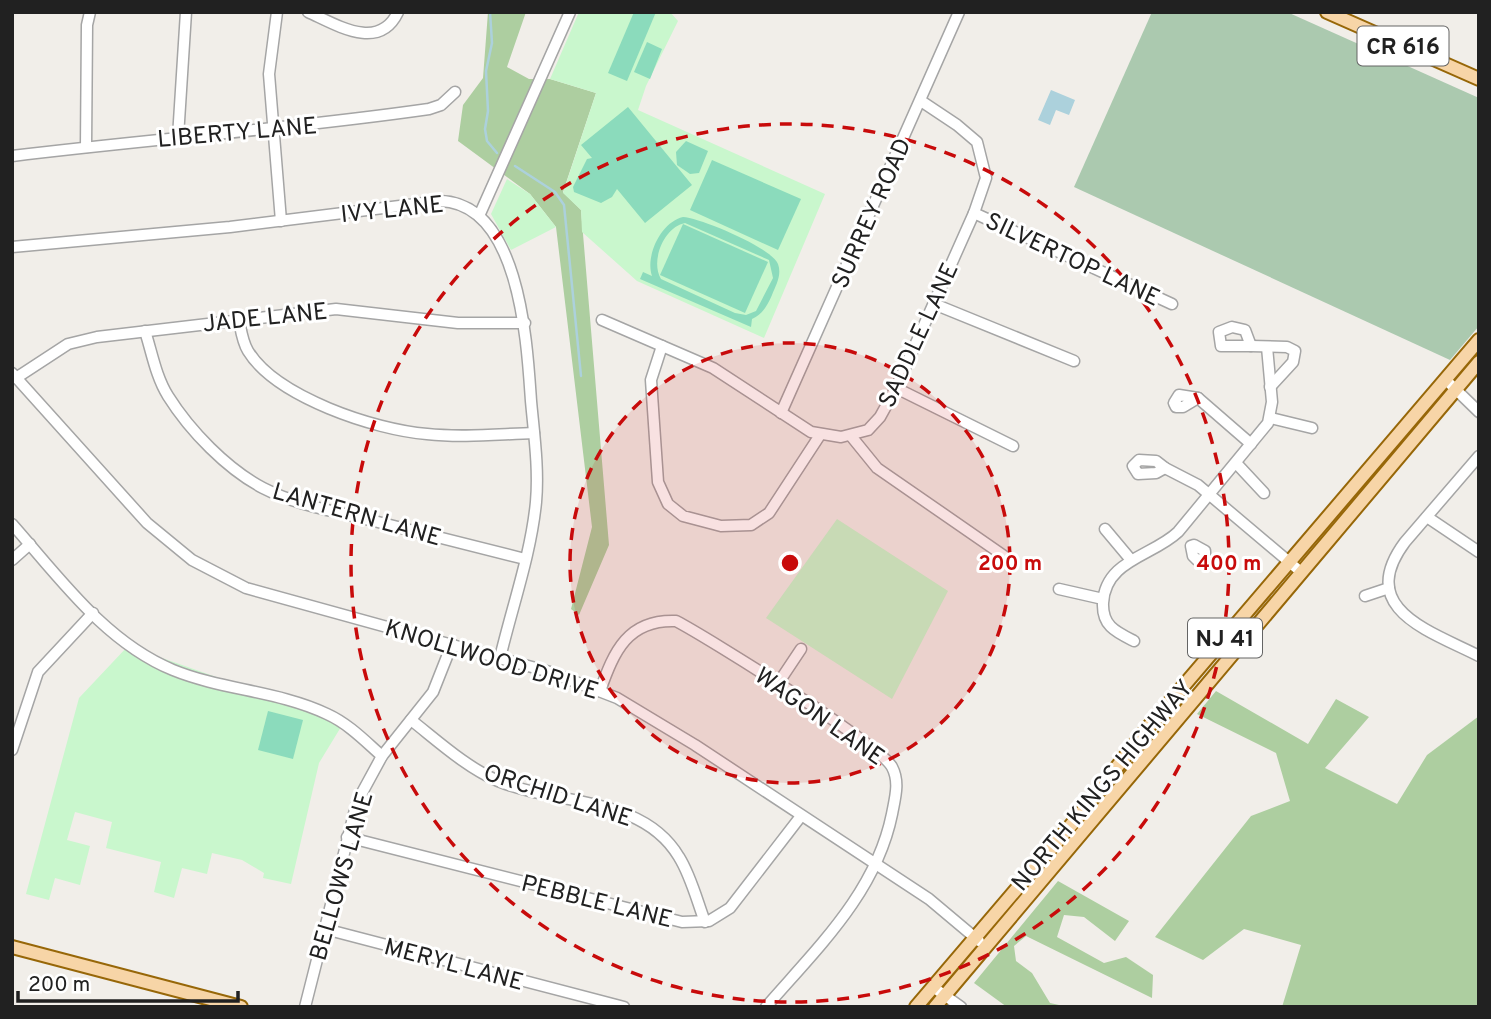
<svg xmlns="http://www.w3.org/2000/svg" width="1491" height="1019" font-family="Overpass,sans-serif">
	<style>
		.forest { fill: #adcea0 }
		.cemetery { fill: #abc9af }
		.park { fill: #c9f7cd }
		.pitch { fill: #8bdbbc; fill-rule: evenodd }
		.water { fill: #acd1dc }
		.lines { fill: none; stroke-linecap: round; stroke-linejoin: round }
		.stream { stroke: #acd1dc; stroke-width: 2.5 }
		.minor-casing { stroke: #a5a5a5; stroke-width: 13 }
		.major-casing { stroke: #976708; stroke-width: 16 }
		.minor { stroke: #fff; stroke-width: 10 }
		.major { stroke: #f7d5a7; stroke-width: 12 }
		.ring { fill: none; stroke: #c80b0b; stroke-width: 3.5; stroke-dasharray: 12 9 }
		.labels { text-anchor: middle; stroke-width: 6; stroke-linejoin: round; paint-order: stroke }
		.shield { fill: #fff; stroke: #646464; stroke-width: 2 }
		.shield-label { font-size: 23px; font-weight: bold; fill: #212121 }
		.street-label { font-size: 24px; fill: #212121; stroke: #fff }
		.centre { fill: #c80b0b; stroke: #fff; stroke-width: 3.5 }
		.ring-label { font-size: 21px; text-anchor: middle; font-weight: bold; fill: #c80b0b; stroke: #fff; stroke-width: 6; stroke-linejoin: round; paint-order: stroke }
	</style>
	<rect width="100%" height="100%" fill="#f1eee9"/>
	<g class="forest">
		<path d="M488,12h38l-19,55 22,12h21l46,14 -33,99 18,18 28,335 -30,70 -8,-6 21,-82 -36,-300 -26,-33 -72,-53 5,-36 20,-27z"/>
		<path d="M1216,691l92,53 28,-45 33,18 -44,51 72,36 30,-49 52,-39v291h-197l19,-62 -57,-16 -41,31 -48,-23 96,-121 39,-15 -14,-48 -79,-39z"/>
		<path d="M1058,881l71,40 -14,20 -31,-24 -20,-2 -7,22 47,26 22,-6 27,18 -1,23 -126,-62 -12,10 2,15 16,12 18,30 18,4h-61l-33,-24z"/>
	</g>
	<path class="cemetery" d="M1152,12h135l192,86v228l-29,34 -376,-173z"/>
	<g class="park">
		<path d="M579,12h91l8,9 -32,65 -8,24 187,84 -61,144 -127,-57 -55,-49 -1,-22 -18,-17 33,-100 -46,-14z"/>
		<path d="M507,179l23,15 26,33 -45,23 -20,-36z"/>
		<path d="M837,519l111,72 -56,108 -126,-81z"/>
		<path d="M128,646l216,76 -25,41 -28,121 -28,-6 1,-5 -22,-13 -30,-7 -5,21 -25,-6 -8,30 -20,-6 7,-30 -55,-14 6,-26 -37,-10 -8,28 23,6 -10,39 -25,-7 -6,22 -23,-6 53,-196z"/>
	</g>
	<g class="pitch">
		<path d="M634,12h22l-29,69 -19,-8z"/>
		<path d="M647,42l15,7 -12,30 -16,-7z"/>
		<path d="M628,107l64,78 -47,38 -28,-34 -5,8 -11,6 -27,-11 -1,-5 14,-28 5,-1 -11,-13z"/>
		<path d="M686,141l22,10 -9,22 -9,1 -13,-9 -1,-13z"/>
		<path d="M712,160l89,39 -23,51 -88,-40z"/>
		<path d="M683,217c18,1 89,31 95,47 4,11 -2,21 -6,31 -5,11 -9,19 -20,24l-1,8 -111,-48 3,-7 9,4c-7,-20 9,-54 31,-59zM685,223l84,37 4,18 -17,33 -10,4 -11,-2 -74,-34c-11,-18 3,-52 24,-56z"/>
		<path d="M683,224l85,38 -23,51 -85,-38z"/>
		<path d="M268,711l35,9 -10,39 -35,-9z"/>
	</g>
	<path class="water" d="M1051,90l24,10 -6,15 -13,-5 -6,15 -12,-5z"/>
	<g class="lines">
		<g class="stream">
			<path d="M490,12l2,31 -6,28 2,40 -3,18 2,12 10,12"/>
			<path d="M515,166l40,26 9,13 17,171"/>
		</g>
		<g class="minor-casing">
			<g id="minor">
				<path d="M277,12l-8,62 12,147"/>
				<path d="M308,12c29,13 71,40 90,0"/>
				<path d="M178,137l8,-125"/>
				<path d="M86,147l1,-122 3,-13"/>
				<path d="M12,156c139,-17 278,-27 417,-47l12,-4 14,-13"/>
				<path d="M974,213l198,91"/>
				<path d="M479,216l91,-204"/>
				<path d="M12,247l218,-20 210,-26c80,2 87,142 91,200 3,33 8,68 5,101 -5,52 -24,105 -36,156"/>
				<path d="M934,304l140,57"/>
				<path d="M239,320c2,10 3,21 9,31 28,46 127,79 179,83 36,4 72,0 107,-1"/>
				<path d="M602,320l111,48 98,64 30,5 27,-7 12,-13 16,-29 78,-175 12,-35 -9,-36 -20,-17 -36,-24"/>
				<path d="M1232,327l13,3 6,16h-30l-2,-14z"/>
				<path d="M145,331c7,22 11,46 23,65 22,35 59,73 95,92 33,17 71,23 107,32 51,13 103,26 155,39"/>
				<path d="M662,346l-11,34 7,102 10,22 15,12 38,10 30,-1 18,-12 51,-78"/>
				<path d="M1251,346l36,1 8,4 -2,11 -23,25"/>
				<path d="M12,373l135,150 45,37 54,28 304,84 67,26 78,47 234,154 50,42"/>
				<path d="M16,378l52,-34 29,-7 239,-28 122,14h67"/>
				<path d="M1446,380l33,32"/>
				<path d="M896,388l117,58"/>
				<path d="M1179,395l19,3 -15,9h-7l-2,-4z"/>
				<path d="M1198,398l53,46"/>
				<path d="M781,413l178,-401"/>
				<path d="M1271,418l41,10"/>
				<path d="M851,436l26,32 130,90"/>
				<path d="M1479,456l-74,86c-50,67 25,89 74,114"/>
				<path d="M1139,460l17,1 9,7 -9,5 -18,1 -5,-8z"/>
				<path d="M1236,463l28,30"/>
				<path d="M1165,468l33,17 103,87"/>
				<path d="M1427,517l52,35"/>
				<path d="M12,524c47,53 93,118 161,146 49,20 106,21 154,44 22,10 38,27 55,42"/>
				<path d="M1105,529l26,31"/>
				<path d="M1194,545l11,6v7l-8,2 -4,-4 -2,-10z"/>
				<path d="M12,560l18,-16"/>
				<path d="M1059,589l44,10"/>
				<path d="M1365,596l24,-8"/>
				<path d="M1134,641c-18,-9 -32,-15 -31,-38 2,-43 50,-47 75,-71l90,-109 4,-21 -5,-55"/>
				<path d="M777,685l24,-36"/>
				<path d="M600,691c14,-40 28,-72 76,-70 31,16 204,124 216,146 8,15 3,31 0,47 -16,79 -75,134 -126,193"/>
				<path d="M411,720c28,22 55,47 87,61 60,25 144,14 181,76 12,19 18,44 26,65"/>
				<path d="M12,750l26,-78 55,-59"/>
				<path d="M347,837l335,85 27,-1 21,-13 71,-92"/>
				<path d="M325,929l299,78"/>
				<path d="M933,987l28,20"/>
				<path d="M305,1007l52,-205 25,-46 51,-64 19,-48"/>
			</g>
		</g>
		<g class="major-casing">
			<g id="major">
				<path d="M1327,12l152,67"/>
				<path d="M12,947l229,60"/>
				<path d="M916,1007l162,-190 67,-86 334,-391"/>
				<path d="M935,1007l544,-645"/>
			</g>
		</g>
		<use href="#minor" class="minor"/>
		<use href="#major" class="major"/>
	</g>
	<circle cx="790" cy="563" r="220" fill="#c80b0b" fill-opacity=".12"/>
	<g class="ring">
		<circle cx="790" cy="563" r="220"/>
		<circle cx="790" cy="563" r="439"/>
	</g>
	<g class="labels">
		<g class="shield">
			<rect x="1357.5" y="26.5" width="91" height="39" rx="5"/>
			<rect x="1188" y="618.5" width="74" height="39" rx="5"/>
		</g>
		<g class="shield-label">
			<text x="1403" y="54">CR 616</text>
			<text x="1225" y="646">NJ 41</text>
		</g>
		<g class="street-label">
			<text transform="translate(237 132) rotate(-5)" y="8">LIBERTY LANE</text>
			<text transform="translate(392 209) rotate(-6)" y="8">IVY LANE</text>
			<text transform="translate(871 213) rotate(-66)" y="8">SURREY ROAD</text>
			<text transform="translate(1073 259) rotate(25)" y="8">SILVERTOP LANE</text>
			<text transform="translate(265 317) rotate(-6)" y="8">JADE LANE</text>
			<text transform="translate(918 335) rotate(-65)" y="8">SADDLE LANE</text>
			<text transform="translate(357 514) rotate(16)" y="8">LANTERN LANE</text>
			<text transform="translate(492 659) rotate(17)" y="8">KNOLLWOOD DRIVE</text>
			<text transform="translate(820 716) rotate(35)" y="8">WAGON LANE</text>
			<text transform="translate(1102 785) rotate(-50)" y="8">NORTH KINGS HIGHWAY</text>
			<text transform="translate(558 795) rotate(18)" y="8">ORCHID LANE</text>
			<text transform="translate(341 876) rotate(-74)" y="8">BELLOWS LANE</text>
			<text transform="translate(597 901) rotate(14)" y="8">PEBBLE LANE</text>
			<text transform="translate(454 964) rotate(15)" y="8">MERYL LANE</text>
		</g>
	</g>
	<circle cx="790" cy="563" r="10" class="centre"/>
	<g class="ring-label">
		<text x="1010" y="570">200 m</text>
		<text x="1229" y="570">400 m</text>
	</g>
	<rect width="1491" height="1019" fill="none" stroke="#212121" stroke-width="28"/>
	<path d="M18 991v10h220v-10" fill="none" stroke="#212121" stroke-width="3.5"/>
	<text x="28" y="991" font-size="21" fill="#212121" stroke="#ffffff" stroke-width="5" paint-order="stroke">200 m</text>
</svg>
